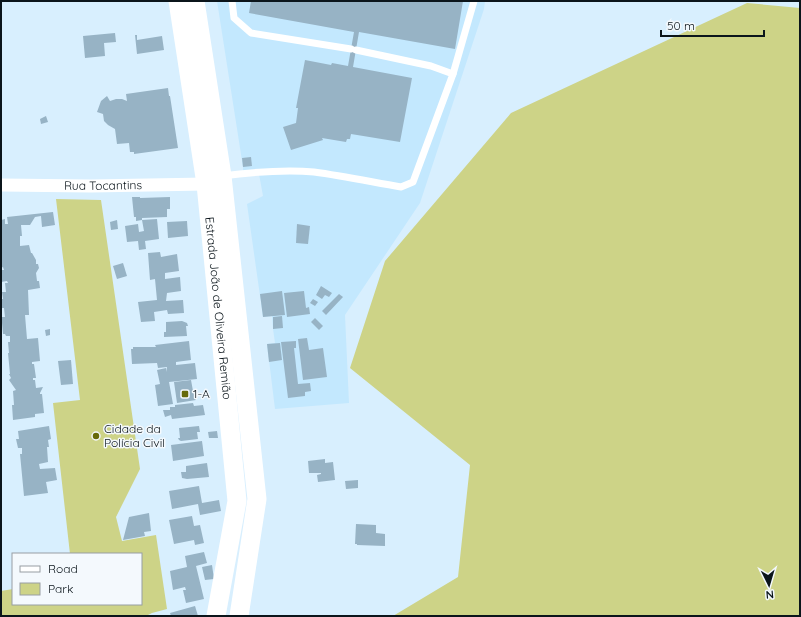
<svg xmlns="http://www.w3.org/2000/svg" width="801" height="617" font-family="Quicksand,sans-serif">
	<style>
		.built { fill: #c3e8fe }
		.green { fill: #cdd387 }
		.building { fill: #97b3c5 }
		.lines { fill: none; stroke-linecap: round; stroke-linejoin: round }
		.service { stroke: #fff; stroke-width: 7 }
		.minor { stroke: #fff; stroke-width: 13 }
		.secondary { stroke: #fff; stroke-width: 19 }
		.poi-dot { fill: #666a09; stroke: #f4f9fd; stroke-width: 1.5 }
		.labels { text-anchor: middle; stroke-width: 3; stroke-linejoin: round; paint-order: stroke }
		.street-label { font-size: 12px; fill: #0b151b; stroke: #f4f9fd }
		.poi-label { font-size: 12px; fill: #0b151b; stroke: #f4f9fd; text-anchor: start }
	</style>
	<rect width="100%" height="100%" fill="#d8effe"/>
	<path class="built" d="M217,1h268l-1,8 -64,194 -75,112 4,88 -74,6 -8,-65 8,-1 -2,-14 -1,-13 -9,1 -16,-113 16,-8 -4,-22 -16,2v-9z"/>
	<g class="green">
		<path d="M747,3l53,5v608h-407l65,-39 12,-112 -120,-97 35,-107 126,-148z"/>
		<path d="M56,199l45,1 39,269 -24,48 6,24 34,-6 11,74 -15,4 -6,3h-145v-25l12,-2v15h128v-50h-71l-17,-151 27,-3z"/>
	</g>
	<g class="building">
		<path d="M251,1h212l-8,48 -96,-17 -6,35 59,11 -12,64 -49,-8 -1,5h-3l-1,3 -24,-4 1,2 -32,10 -8,-23 13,-4 2,-15h-2l9,-48 26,5 1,-2 16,3 6,-34 -105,-19z"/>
		<path d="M115,33l1,9 -12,1 1,13 -20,2 -2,-22z"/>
		<path d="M135,35h2v5l25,-4 2,14 -27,4z"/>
		<path d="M168,88l1,8h1l8,52 -44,6v-2h-4l-1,-9 -12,1 -2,-15 -7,-4 -4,-4 -1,-7 -6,-2 4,-11 6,-5 3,5 6,-2h6l5,2 -1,-7z"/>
		<path d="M46,116l2,6 -7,2 -1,-5z"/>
		<path d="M251,157l1,9 -9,1 -1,-9z"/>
		<path d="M132,197h8v1l30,-1v12h-3v8l-25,1v2l-6,1v-4h-2z"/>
		<path d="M53,212l2,13 -13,2 -1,-11 -6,1 -5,8h-9l1,11h-2v10l9,-1 2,8h1l4,7v4h2l1,4 -3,5 1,8h2l1,7 -12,2 1,25h-4l2,24 11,-1 2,23 -8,1v2h2l2,14h-3v2h2l1,8 7,-1 -3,6v1h2l2,19 -9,1v3l-22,3 -1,-15h2l-1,-14 3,-1 -7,-10 2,-2 -2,-4h1l-2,-21h1l-1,-11h2v-6h-4l-1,-2h-2l-1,-11v-6h3l-1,-9h-2l-1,-9h2l-1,-7h4l-1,-9h3l-1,-2 -6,1v-12h3l-1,-3 -2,1v-14h1l-1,-34 4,-1v5h3l-1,-7z"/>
		<path d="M157,219l2,20 -14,2 1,8 -7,1 -1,-9 -11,1 -2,-16 13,-2 1,8 5,-1 -2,-11z"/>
		<path d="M117,220l1,9 -7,1 -1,-8z"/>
		<path d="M187,221l1,15 -20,2 -1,-16z"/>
		<path d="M297,224l13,2 -2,18 -12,-1z"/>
		<path d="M160,252l1,5 16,-3 2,17 -14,2v6l15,-2 1,14 -14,2 -1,8 17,-1 1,13 -16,1 -1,-4 -13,2 1,9 -14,1 -3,-20 19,-2 -2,-21 -5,1 -2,-27z"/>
		<path d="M123,263l4,13 -10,3 -4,-13z"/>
		<path d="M321,286l11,7 -3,4 -4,-2 -3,4 -6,-4z"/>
		<path d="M282,291l3,24 -22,2 -3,-23z"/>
		<path d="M304,291l2,17 3,-1 1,7 -23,3 -3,-24z"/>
		<path d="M339,294l4,3 -17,18 -4,-4z"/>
		<path d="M313,299l5,3 -3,4 -5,-3z"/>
		<path d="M282,316l1,12 -10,1v-12z"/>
		<path d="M315,318l8,8 -4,4 -8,-8z"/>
		<path d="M182,321l5,2 1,3h-2l1,10 -23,1v-5h2v-10z"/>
		<path d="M50,329v6l-4,1 -1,-6z"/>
		<path d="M307,338l2,12 14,-2 4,29 -24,3 -5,-41z"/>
		<path d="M189,341l2,19 -15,2v3l19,-2 2,16 -28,3 4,22 -15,2 -3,-21 5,-1 -3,-14 9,-2v4l1,-5 -9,1 -1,-5 -25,1 -1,-15h2v-2h23l-1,-2z"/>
		<path d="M296,341v7h-2l4,36 12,-1 1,8 -6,1v4l-17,2 -7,-56z"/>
		<path d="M280,343l2,17 -13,2 -2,-18z"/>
		<path d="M71,360l2,24 -12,1 -3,-24z"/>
		<path d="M191,380l2,11h2l1,9 -19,3 -3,-21z"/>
		<path d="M193,403l1,3 9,-1 2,10 -33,4 -1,-4 -6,2 -2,-7h7v-3h5v-2z"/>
		<path d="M49,426l2,13 -3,1 1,7h-2l1,15 -9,2 1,5 15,-1 2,12 -11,2 2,11 -24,3 -4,-42h2v-6h-4l-2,-9h3l-1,-8z"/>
		<path d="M199,426l1,6h-3l1,7 -17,2 -2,-1 -1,-2h2l-1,-10z"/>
		<path d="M217,431l1,7h-9l-1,-6z"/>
		<path d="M202,441l2,15 -31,5 -2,-16z"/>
		<path d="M325,459v4l8,-1 2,18 -17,2 -1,-7 4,-1v-1h-12l-1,-12z"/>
		<path d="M207,463l2,14 -22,2 -5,-1 -1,-6h5v-6z"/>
		<path d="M358,480v8l-12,1 -1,-8z"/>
		<path d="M199,486l3,17 17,-3 2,11 -21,4 -2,-11 -26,5 -3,-18z"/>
		<path d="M149,513l2,18 -7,1 1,4 -22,4 6,-23z"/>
		<path d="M192,516l2,10 6,-1 4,18 -9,2 -1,-5 -20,4 -5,-24z"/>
		<path d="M356,524l20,1v8l9,1v12l-28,-1v-1h-2z"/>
		<path d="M204,552l3,11 -11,3 8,33 -18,4 -3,-13h3l-1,-3 -12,3 -3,-19 17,-4 -2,-11z"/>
		<path d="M212,565l2,14 -9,1 -3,-13z"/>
		<path d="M195,606l3,10h-27l-1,-3z"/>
	</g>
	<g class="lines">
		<g class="service">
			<path d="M232,1l2,17 17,15 100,16"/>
			<path d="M453,74l21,-73"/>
			<path d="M222,176c31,-4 61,-7 92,-4 29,4 58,10 87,15l12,-5 40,-108 -22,-8 -75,-16"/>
		</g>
		<path class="minor" id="s1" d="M1,185l90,1 115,-2"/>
		<g class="secondary">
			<path id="s2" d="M178,1l28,183 31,317 -21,115"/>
			<path d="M195,1l27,175 35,323 -18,117"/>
		</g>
	</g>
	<g class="poi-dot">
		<rect x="181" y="390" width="8" height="8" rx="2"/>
		<circle cx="96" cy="436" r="4"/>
	</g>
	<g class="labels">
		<g class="street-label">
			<text dy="4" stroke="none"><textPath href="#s1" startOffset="102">Rua Tocantins</textPath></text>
			<text dy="4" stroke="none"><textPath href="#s2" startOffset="310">Estrada João de Oliveira Remião</textPath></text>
		</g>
		<g class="poi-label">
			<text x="193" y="398">1-A</text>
			<text x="104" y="433">Cidade da<tspan x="104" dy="14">Polícia Civil</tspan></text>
		</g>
	</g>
	<rect width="801" height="617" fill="none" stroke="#0b151b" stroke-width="4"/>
	<rect x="12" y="553" width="130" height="52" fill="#f4f9fd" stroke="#979ea3"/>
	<rect x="20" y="566" width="20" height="6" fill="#ffffff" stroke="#979ea3"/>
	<text x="48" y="573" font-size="12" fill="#0b151b">Road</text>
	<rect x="20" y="583" width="20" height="12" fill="#cdd387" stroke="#979ea3"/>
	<text x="48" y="593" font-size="12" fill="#0b151b">Park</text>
	<g transform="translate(769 585) rotate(175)" stroke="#f4f9fd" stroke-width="3" paint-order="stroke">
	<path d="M0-3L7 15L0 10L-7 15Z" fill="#0b151b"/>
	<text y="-6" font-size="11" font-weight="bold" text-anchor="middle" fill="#0b151b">N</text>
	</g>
	<path d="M661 30v6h103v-6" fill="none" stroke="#0b151b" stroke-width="2"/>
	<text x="667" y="30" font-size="12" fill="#0b151b" stroke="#f4f9fd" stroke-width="3" paint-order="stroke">50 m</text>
</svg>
